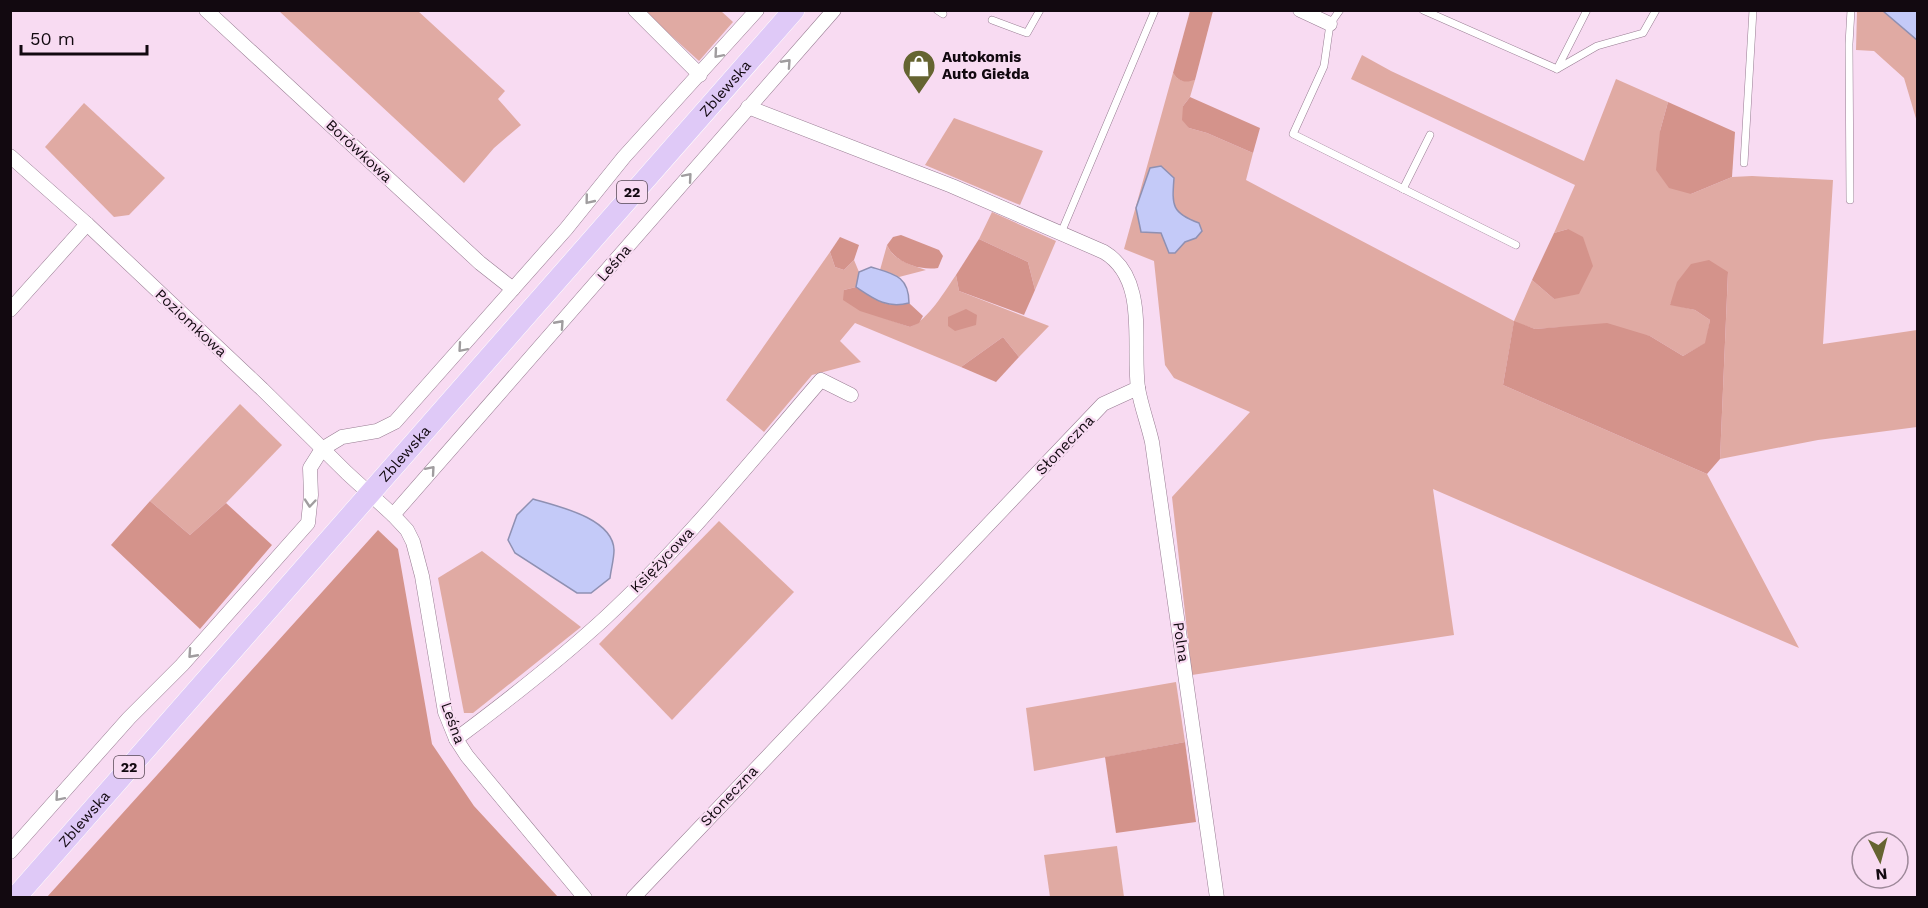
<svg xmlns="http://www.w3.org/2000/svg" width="1928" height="908" font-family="'Work Sans',sans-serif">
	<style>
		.green { fill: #e0aaa3 }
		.forest { fill: #d4938b }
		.water { fill: #c4caf8; stroke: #8f90b2; stroke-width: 1.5 }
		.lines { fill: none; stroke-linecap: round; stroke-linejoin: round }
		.lane-casing { stroke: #977c92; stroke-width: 8 }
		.street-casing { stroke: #977c92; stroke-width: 15 }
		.primary-casing { stroke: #fff; stroke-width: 22 }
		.lane { stroke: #fff; stroke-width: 7 }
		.street { stroke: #fff; stroke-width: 14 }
		.primary { stroke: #dfc9f7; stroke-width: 21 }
		.oneway { stroke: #a09d9f }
		.labels { text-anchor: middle; stroke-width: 4.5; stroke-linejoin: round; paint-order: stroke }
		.shield { fill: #f8dbf2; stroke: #574854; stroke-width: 1.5 }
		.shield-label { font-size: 14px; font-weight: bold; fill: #120910 }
		.poi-label { font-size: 15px; font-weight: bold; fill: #120910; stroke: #f8dbf2; text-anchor: start }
		.street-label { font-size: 15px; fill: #120910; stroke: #f8dbf2 }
	</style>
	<rect width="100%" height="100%" fill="#f8dbf2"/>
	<g class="green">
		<path d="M279,11h139l87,80 -7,8 23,26 -27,23 -30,35z"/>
		<path d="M644,11h77l12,11 -34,39z"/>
		<path d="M1857,11h26l34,29v82l-13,-44 -30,-27 -18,-1z"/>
		<path d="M1362,55l29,16 193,90 32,-82 52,23 -8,29 31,63 41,-17 20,-1 81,4 -10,164 94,-14v97l-99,13 -98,19 8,-186 -58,31 25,6 15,10 -4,23 -23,13 -33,-20 -86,-9 -29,2 -21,-7 -11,63 204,89 92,174 -366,-159 21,146 -262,40 -20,-178 78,-85 -76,-34 -9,-13 -11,-104 -30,-12 49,-176c6,9 12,9 22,7l-5,17 -7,9 6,22 18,5 46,20 -7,27 268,141 18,-41 22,19 14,-70 -14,4 21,-48 -224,-106z"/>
		<path d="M84,103l81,75 -36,37 -15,2 -69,-70z"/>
		<path d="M954,118l89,33 -23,54 -95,-40z"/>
		<path d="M992,212l64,29 -21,49 -7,-28 -49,-23z"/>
		<path d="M887,245c6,15 24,20 39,25l-27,7 -19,-7z"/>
		<path d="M830,252l5,15 9,3 10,-10 5,12 -3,15 -12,3 43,29 23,8c19,-8 34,-35 46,-52l3,16 90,35 -30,31 -16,-20 -42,30 -106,-44 -15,18 21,21 -49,13 -48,57 -38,-32z"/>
		<path d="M240,404l42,41 -56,58 -36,32 -40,-34z"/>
		<path d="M719,521l75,71 -122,128 -73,-76z"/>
		<path d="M482,551l99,76 -108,86h-9l-26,-135z"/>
		<path d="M1176,682l9,60 -151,29 -8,-63z"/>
		<path d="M1117,846l7,51h-74l-6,-42z"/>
	</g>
	<g class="forest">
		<path d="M1190,11h23l-18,69c-10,3 -16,2 -22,-7z"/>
		<path d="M1190,97l70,31 -7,25 -46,-20 -18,-5 -7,-8 1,-14z"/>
		<path d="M1668,102l67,30 -3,45 -41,17 -22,-6 -13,-18 4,-39z"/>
		<path d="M1568,229l15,8 10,29 -14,28 -25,5 -22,-19 22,-47z"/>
		<path d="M901,235l38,15 4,6 -5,12c-18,3 -44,-6 -51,-23l6,-8z"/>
		<path d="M840,237l19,8 -5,15 -10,10 -9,-3 -5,-15z"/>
		<path d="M979,239l49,23 7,28 -11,25 -65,-24 -3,-16z"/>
		<path d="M1709,260l19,12 -8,187 -13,15 -204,-89 11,-64 21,8 72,-6 43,13 33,20 22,-13 5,-23 -15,-10 -25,-5 7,-23 14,-18z"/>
		<path d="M856,287c18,12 31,22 53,16l14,13 -4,7 -9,4 -50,-16 -17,-11 1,-10z"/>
		<path d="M966,309l11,6 -1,10 -21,6 -7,-5v-9z"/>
		<path d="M1003,337l16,20 -23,25 -35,-15z"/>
		<path d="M150,501l40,34 36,-32 46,42 -72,84 -89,-84z"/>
		<path d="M378,530l20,19 34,195 42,62 84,91h-511z"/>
		<path d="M1185,742l11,80 -80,11 -11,-76z"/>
	</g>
	<g class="water">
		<path d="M1883,11h34v29z"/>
		<path d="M1161,166l13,12c-2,27 -3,35 25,45l3,8 -6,7 -11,4 -10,11h-6l-8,-20 -20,-1 -5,-24 14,-40z"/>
		<path d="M871,267c23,7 38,9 38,36 -22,6 -35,-4 -53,-16l3,-15z"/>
		<path d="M533,499c24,7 80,19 81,51 0,9 -3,19 -4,28l-19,15h-14l-62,-40 -7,-13 9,-25z"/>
	</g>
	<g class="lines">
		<g class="lane-casing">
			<g id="lane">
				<path d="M937,10l6,4"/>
				<path d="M1340,10l-10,14 -6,42 -31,68 223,111"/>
				<path d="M1423,10l134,59 30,-59"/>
				<path d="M992,20l35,13 13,-23"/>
				<path d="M1557,69l40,-23 46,-13 13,-23"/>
				<path d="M1744,163l9,-153"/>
				<path d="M1403,189l27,-54"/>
				<path d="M1850,200l-1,-156 2,-34"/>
				<path d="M1061,233l94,-223"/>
			</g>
		</g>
		<g class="street-casing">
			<g id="street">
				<path d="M206,10l274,253 33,26"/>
				<path d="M635,10l65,65"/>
				<path d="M1300,10l30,14"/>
				<path d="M748,107l204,79 152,66c45,27 28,93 34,136 3,18 10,36 14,54l65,456"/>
				<path d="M10,156l77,68 175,165 85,84 46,42 14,15 6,12 9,34 23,136 11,27 11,17 118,142"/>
				<path d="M10,310l77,-86"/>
				<path d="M393,515l441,-505"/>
				<path d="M456,739c51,-38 101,-77 148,-120 79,-73 147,-158 217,-239l30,15"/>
				<path d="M10,852l119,-134 53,-53 126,-142 3,-28 -1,-27 12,-19 20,-12 35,-6 18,-9 171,-193 58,-72 133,-147"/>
				<path d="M633,898l470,-494 35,-16"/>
			</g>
		</g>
		<g class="primary-casing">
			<g id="primary">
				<path id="s1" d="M15,898l779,-888"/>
			</g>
		</g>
		<use href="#lane" class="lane"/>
		<use href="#street" class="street"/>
		<use href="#primary" class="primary"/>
	</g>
	<defs><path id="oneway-chevron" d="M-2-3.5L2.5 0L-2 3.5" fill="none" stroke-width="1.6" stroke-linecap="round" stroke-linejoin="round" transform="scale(1.5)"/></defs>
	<g class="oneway">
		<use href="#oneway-chevron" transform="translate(718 54) rotate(131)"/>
		<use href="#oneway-chevron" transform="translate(787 63) rotate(-48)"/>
		<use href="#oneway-chevron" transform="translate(688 177) rotate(-49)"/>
		<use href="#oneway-chevron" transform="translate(589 200) rotate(129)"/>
		<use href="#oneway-chevron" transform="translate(560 324) rotate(-48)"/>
		<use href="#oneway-chevron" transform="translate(462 348) rotate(131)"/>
		<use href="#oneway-chevron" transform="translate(431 470) rotate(-49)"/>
		<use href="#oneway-chevron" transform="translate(310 503) rotate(95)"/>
		<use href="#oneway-chevron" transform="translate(192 654) rotate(132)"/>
		<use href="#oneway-chevron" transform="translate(59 797) rotate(131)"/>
	</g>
	<defs>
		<g id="shop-pin" transform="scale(1.725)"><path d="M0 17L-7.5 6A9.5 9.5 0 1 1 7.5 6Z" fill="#656431" stroke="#f8dbf2"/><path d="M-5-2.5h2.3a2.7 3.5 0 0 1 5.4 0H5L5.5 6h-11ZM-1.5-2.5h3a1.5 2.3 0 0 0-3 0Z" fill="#fff"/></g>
	</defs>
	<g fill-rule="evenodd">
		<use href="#shop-pin" x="919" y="66"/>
	</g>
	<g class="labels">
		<g class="shield">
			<rect x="617" y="181" width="30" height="22" rx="4.5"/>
			<rect x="114" y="756" width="30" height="22" rx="4.5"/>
		</g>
		<g class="shield-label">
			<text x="632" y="197">22</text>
			<text x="129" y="772">22</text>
		</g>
		<g class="poi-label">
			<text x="942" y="62">Autokomis<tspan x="942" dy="17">Auto Giełda</tspan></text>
		</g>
		<g class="street-label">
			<text dy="5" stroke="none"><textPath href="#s1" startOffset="1077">Zblewska</textPath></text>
			<text transform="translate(359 151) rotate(43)" y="5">Borówkowa</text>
			<text transform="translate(614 263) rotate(-49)" y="5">Leśna</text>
			<text transform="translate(191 323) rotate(43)" y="5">Poziomkowa</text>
			<text transform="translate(1065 445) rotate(-46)" y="5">Słoneczna</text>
			<text dy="5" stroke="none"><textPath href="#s1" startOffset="591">Zblewska</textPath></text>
			<text transform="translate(662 560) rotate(-46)" y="5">Księżycowa</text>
			<text transform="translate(1181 642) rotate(82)" y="5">Polna</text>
			<text transform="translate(453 723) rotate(70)" y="5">Leśna</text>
			<text transform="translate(729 796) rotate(-47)" y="5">Słoneczna</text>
			<text dy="5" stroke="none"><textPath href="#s1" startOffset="105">Zblewska</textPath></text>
		</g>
	</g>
	<rect width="1928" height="908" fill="none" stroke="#120910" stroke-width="24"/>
	<g transform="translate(1880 860) rotate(174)"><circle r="28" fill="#f8dbf2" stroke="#9c8798" stroke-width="1.5"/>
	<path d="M0-4.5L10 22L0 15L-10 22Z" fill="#656431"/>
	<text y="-9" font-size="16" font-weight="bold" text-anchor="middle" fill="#120910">N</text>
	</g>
	<path d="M21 45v9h126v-9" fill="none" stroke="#120910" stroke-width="3"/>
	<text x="30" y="45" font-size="18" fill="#120910" stroke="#f8dbf2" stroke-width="4.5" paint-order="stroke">50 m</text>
</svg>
